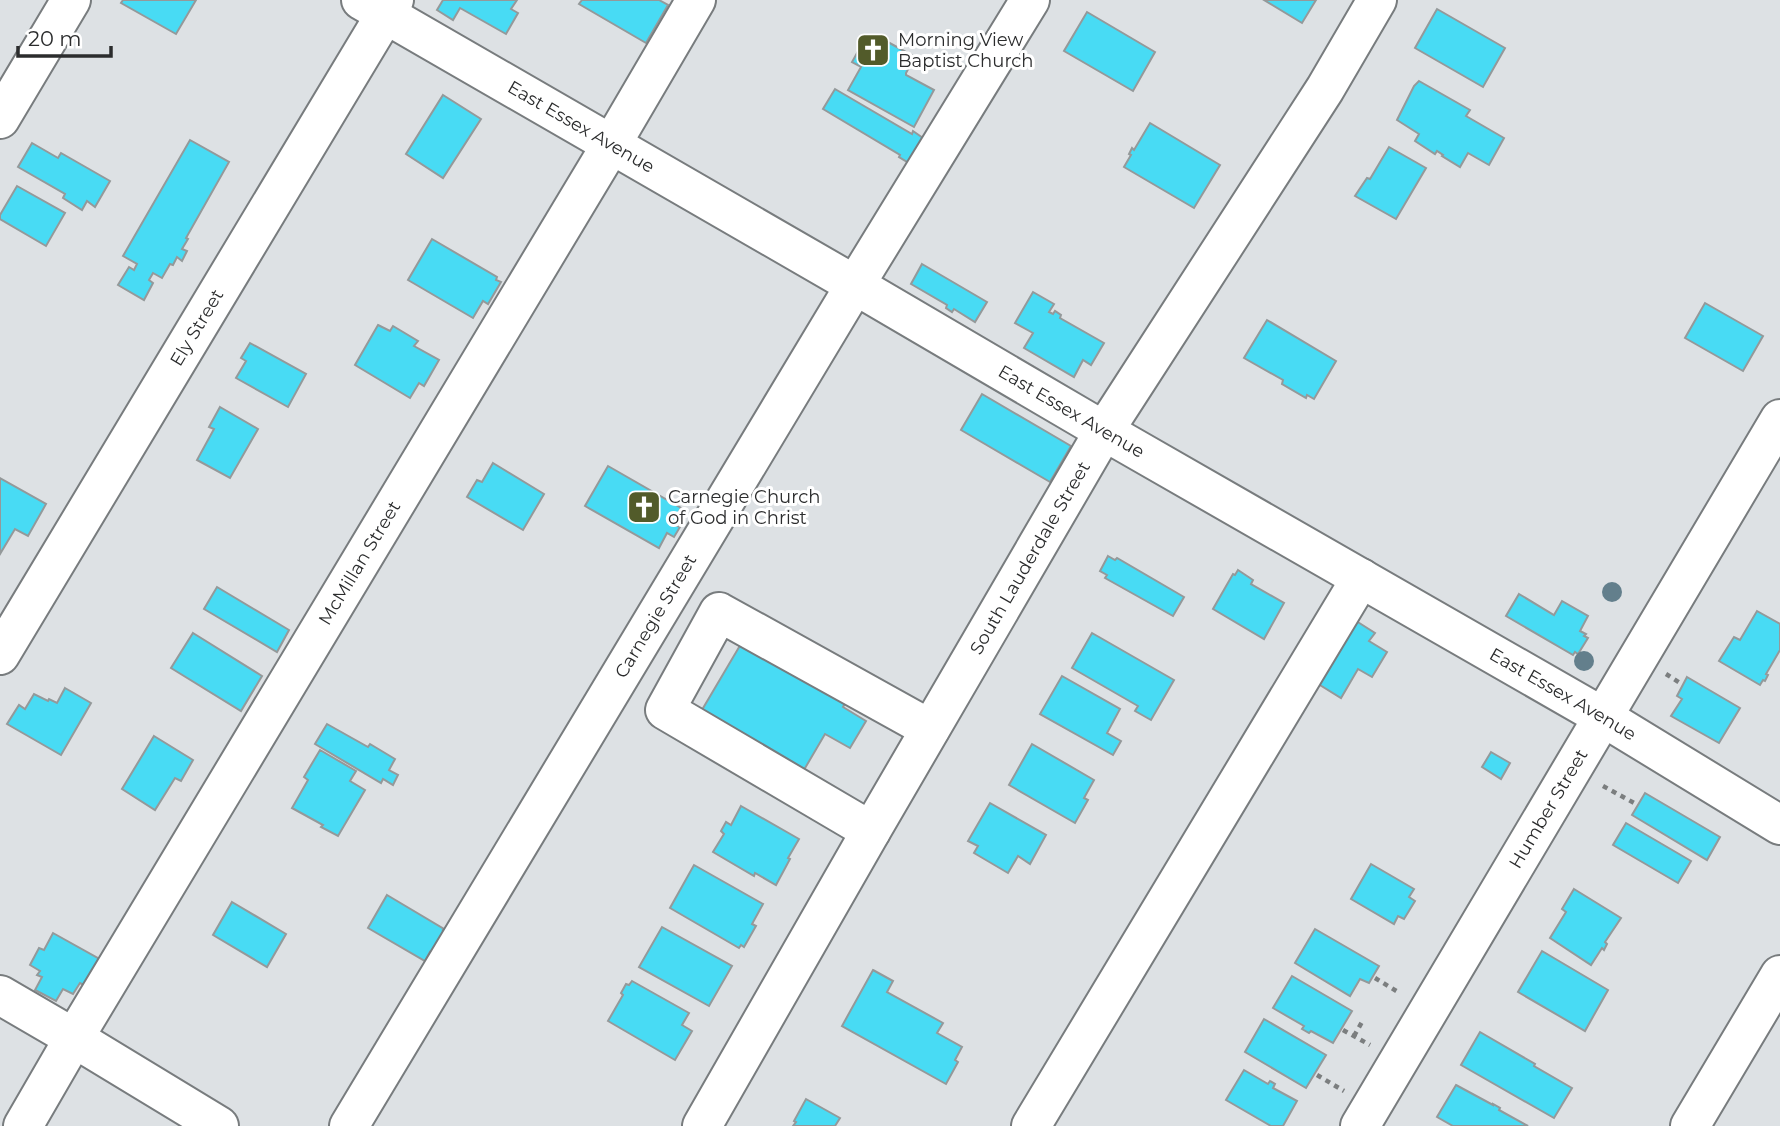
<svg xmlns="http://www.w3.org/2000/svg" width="1780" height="1126" font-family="Montserrat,sans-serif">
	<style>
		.building { fill: #48dbf4; stroke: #94999a; stroke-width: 2 }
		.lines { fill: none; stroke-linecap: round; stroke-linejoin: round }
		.minor-casing { stroke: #787c7e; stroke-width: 42 }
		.path { stroke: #7b7e7f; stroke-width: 4.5; stroke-dasharray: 5 5; stroke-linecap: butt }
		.minor { stroke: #fff; stroke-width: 38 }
		.tree { fill: #637f8c }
		.labels { text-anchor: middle; stroke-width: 6; stroke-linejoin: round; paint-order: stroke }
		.poi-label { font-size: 18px; fill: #2b2c2d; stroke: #fff; text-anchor: start }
		.street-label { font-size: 18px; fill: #2b2c2d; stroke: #fff }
	</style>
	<rect width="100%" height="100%" fill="#dde1e4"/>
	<g class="building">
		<path d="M123,0h73l-20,34 -55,-31z"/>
		<path d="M443,0h74l-6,9 7,4 -12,21 -46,-26 -7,12 -16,-10z"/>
		<path d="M582,0h77l9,5 -22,38 -67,-39z"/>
		<path d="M1264,0h52l-14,23z"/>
		<path d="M1437,9l68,39 -22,39 -68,-39z"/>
		<path d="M1087,12l68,40 -22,39 -69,-40z"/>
		<path d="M877,36l38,21 -9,16v2l28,15 -20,37 -66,-37 13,-23 -9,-5 9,-16 8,5z"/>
		<path d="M1419,81l51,29 -4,6 38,22 -15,27 -21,-12 -8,14 -18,-11 1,-1 -6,-4 -2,3 -20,-13 4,-7 -22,-14 17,-34z"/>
		<path d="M835,89l77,45 1,-3 10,7 -14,25 -10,-6 1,-2 -77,-46z"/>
		<path d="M443,95l38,24 -38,59 -37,-24z"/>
		<path d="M1150,123l70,42 -26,43 -70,-41 7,-12 -2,-1 3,-6 2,2z"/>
		<path d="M190,140l39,22 -43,76 2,1 -6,10 5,2 -5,10 -5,-4 -4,8 -3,-1 -8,14 -9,-5 -4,7 4,3 -9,17 -26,-15 11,-18 5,3 3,-6 -14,-8z"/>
		<path d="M32,143l26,15 3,-5 49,28 -15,26 -8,-6 -5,9 -19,-12 2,-4 -47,-27z"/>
		<path d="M1389,147l37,21 -30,51 -41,-23 12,-18 3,1z"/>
		<path d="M17,186l48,27 -19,33 -46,-27v-4z"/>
		<path d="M432,239l65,38 -1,3 5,2 -13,22 -5,-3 -10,17 -65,-38z"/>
		<path d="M922,264l65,38 -12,20 -21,-13 -2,3 -6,-4 1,-3 -36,-21z"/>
		<path d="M1033,292l21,12 -5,8 4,2 2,-3 6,4 -1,3 44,25 -13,22 -8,-5 -9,17 -50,-29 9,-15 -18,-10z"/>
		<path d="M1705,303l58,33 -20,35 -58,-33z"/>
		<path d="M1267,320l69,41 -22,38 -7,-4 -1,3 -24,-14 1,-4 -39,-22z"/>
		<path d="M378,325l12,6 3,-5 25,15 -4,5 25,14 -15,26 -5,-3 -9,15 -55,-33z"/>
		<path d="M250,343l56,31 -18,33 -52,-29 10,-17 -5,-3z"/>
		<path d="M982,394l89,52 -21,36 -89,-52z"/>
		<path d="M220,407l38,22 -28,49 -33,-18 17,-31 -5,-2z"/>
		<path d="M493,463l51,31 -21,36 -56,-33 10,-17 5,2z"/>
		<path d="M608,466l73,42 -8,16 7,3 -6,10 -7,-4 -8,15 -74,-42z"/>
		<path d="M0,478l46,26 -18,32 -13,-7 -15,25z"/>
		<path d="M1108,556l7,4 2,-2 67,39 -11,19 -68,-38 2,-3 -7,-4z"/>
		<path d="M1238,570l15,10 -2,4 33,19 -20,36 -51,-30 20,-35 2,1z"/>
		<path d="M217,587l72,43 -12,22 -73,-43z"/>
		<path d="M1519,594l35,21 8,-14 26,15 -8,15 6,3 -2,2 4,2 -10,16 -3,-2 -2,3 -67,-39z"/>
		<path d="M1757,611l23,13v26l-14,24 2,1 -3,6 -2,-1 -3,5 -41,-24 15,-24 6,3z"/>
		<path d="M1353,619l22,14 -6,8 18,11 -15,25 -14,-8 -17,29 -26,-16z"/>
		<path d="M193,633l69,43 -21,35 -70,-43z"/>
		<path d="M1092,633l82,47 -23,40 -16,-9 3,-5 -66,-38z"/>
		<path d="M745,637l103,61 -5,9 23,14 -16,27 -25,-14 -24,41 -102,-60z"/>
		<path d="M1062,676l58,33 -13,24 14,8 -8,14 -73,-41z"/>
		<path d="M1687,677l53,31 -21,35 -48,-27 11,-17 -5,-3z"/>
		<path d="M65,688l26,15 -30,52 -54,-31 12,-19 6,4 9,-15 14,7 1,-2 8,4z"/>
		<path d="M327,724l41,23 2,-3 25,15 -6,11 9,5 -5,10 -10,-6 -2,4 -66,-39z"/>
		<path d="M154,736l39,24 -12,21 -6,-3 -20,32 -33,-21z"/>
		<path d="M1032,744l62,36 -10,18 4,2 -13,23 -66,-38z"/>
		<path d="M320,750l36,21 -6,10 15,9 -27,46 -17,-9 2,-2 -31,-17 16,-28 -4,-3z"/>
		<path d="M1491,752l19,11 -9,16 -19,-12z"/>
		<path d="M1645,793l75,44 -13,23 -75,-45z"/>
		<path d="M990,803l56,32 -16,29 -12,-8 -10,17 -34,-20 4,-7 -10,-5z"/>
		<path d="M741,806l58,33 -11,19 2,1 -14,26 -21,-12 -1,3 -41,-24 11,-18 -3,-3 5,-9 5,3z"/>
		<path d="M1626,823l65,38 -13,22 -65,-38z"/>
		<path d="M1371,864l43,25 -5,8 6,4 -11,18 -6,-3 -4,8 -43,-25z"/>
		<path d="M694,865l69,39 -11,20 4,2 -12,21 -3,-2 -2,3 -69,-40z"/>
		<path d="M1574,889l47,29 -16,24 2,2 -3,6 -2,-2 -11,17 -41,-27 16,-26 -4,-3z"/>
		<path d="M387,895l57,34 -1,1 5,3 -13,22 -5,-3 -5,9 -57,-33z"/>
		<path d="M232,902l54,32 -19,33 -54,-32z"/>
		<path d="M662,927l70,39 -23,40 -70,-39z"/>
		<path d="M1315,929l64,37 -10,17 -9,-4 -10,17 -55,-33z"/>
		<path d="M53,933l50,28 -15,26 -8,-4 -7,11 -10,-5 -7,12 -21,-11 7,-13 -5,-2 3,-4 -10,-6 9,-17 5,2z"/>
		<path d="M1542,951l66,39 -23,41 -67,-39z"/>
		<path d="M873,970l20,11 -6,11 56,31 -6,10 25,14 -7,13 3,2 -12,22 -104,-58z"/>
		<path d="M1292,976l60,35 -19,32 -22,-12 -2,2 -7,-4 2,-3 -31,-18z"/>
		<path d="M632,981l57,32 -7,12 10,6 -17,29 -67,-39 15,-26 -2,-2 5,-9 3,1z"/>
		<path d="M1264,1019l62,36 -20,33 -61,-36z"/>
		<path d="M1480,1032l55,32 -1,2 38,22 -18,30 -93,-53z"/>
		<path d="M1244,1070l24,14 2,-3 5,3 -2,4 24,13 -14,25h-12l-45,-26z"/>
		<path d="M1456,1085l37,20v-1l7,4 -1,2 29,16h-75l-16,-9z"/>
		<path d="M806,1099l34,19 -5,8h-42l3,-4 -2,-1z"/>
	</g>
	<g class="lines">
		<g class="minor-casing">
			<g id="minor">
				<path id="s1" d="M361,0l494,285 249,146 499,286 177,108"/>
				<path d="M0,119l71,-119"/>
				<path id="s2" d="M0,655l394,-655"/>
				<path d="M871,831l-206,-121 54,-98 211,117"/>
				<path d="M0,995l74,43 145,88"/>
				<path id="s3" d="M23,1126l51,-88 537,-893 85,-145"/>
				<path id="s4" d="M349,1126l506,-841 175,-285"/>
				<path id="s5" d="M702,1126l169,-295 233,-400 221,-342 52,-89"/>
				<path d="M1031,1126l330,-548"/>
				<path id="s6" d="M1360,1126l420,-707"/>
				<path d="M1690,1126l90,-151"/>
			</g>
		</g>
		<g class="path">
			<path d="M1666,674l14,9"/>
			<path d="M1603,786l33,18"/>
			<path d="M1375,978l23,14"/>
			<path d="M1343,1030l27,15"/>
			<path d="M1354,1036l8,-14"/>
			<path d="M1317,1075l27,16"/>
		</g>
		<use href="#minor" class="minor"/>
	</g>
	<g class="tree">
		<circle cx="1612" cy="592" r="10"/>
		<circle cx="1584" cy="661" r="10"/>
	</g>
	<defs>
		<g id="church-square" transform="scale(1.75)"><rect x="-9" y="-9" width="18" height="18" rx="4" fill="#525b2a" stroke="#fff"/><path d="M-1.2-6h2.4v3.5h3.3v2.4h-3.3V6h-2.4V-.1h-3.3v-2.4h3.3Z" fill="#fff"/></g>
	</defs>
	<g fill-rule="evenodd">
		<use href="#church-square" x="873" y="50"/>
		<use href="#church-square" x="644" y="507"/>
	</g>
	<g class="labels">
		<g class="poi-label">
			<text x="898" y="46">Morning View<tspan x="898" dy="21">Baptist Church</tspan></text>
			<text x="668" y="503">Carnegie Church<tspan x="668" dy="21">of God in Christ</tspan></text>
		</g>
		<g class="street-label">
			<text dy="6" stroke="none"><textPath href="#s1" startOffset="254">East Essex Avenue</textPath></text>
			<text dy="6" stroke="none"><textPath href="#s2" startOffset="382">Ely Street</textPath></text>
			<text dy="6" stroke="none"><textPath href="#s1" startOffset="821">East Essex Avenue</textPath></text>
			<text dy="6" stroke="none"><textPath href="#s5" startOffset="656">South Lauderdale Street</textPath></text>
			<text dy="6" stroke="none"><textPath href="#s3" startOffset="656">McMillan Street</textPath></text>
			<text dy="6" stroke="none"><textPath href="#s4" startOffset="595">Carnegie Street</textPath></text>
			<text dy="6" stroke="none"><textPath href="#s1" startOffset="1388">East Essex Avenue</textPath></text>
			<text dy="6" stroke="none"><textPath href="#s6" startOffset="369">Humber Street</textPath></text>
		</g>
	</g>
	<path d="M18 46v10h93v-10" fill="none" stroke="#2b2c2d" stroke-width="3.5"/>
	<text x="28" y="46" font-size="21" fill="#2b2c2d" stroke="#ffffff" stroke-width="5" paint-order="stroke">20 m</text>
</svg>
